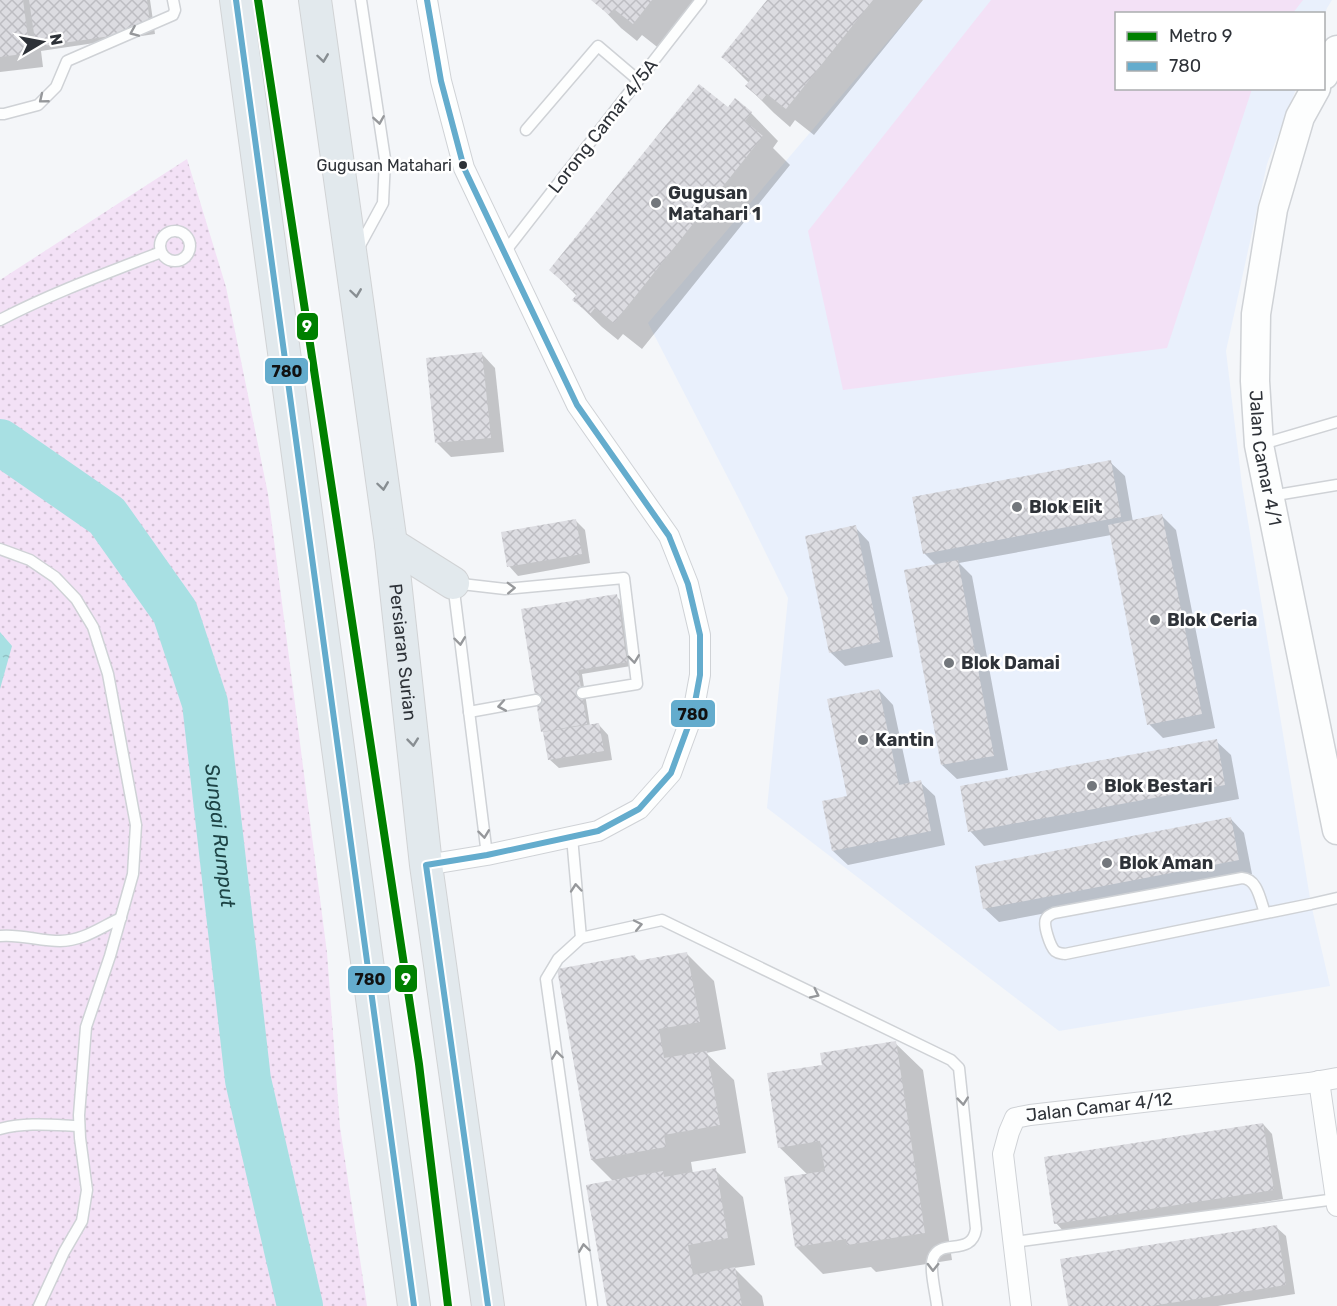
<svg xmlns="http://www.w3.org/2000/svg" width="1337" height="1306" font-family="Rubik,sans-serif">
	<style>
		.built { fill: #e9f0fc }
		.grass { fill: url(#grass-dots) }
		.pitch { fill: #f3e1f6 }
		.water { fill: url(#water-ripples) }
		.shadow { fill: #0003 }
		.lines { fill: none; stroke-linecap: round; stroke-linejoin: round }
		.river { stroke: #a8e0e3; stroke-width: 46 }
		.building { fill: url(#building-cross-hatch) }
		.lane-casing { stroke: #cfd2d6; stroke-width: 13 }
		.street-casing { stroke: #cfd2d6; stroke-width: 22 }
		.secondary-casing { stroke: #cfd2d6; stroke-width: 31 }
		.primary-casing { stroke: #d1d3d5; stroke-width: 34 }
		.lane { stroke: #fdfefe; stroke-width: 10 }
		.street { stroke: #fdfefe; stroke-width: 20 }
		.secondary { stroke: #fdfefe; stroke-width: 28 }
		.primary { stroke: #e2e9ed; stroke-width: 32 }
		.bus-1-casing { stroke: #fff; stroke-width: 10 }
		.bus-1 { stroke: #64accd; stroke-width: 6 }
		.metro-1-casing { stroke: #fff; stroke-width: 12 }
		.metro-1 { stroke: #008000; stroke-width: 8 }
		.oneway { stroke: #96989b }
		.oneway2 { stroke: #888e92 }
		.bus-dot { fill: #2e3238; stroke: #fff; stroke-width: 2 }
		.poi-dot { fill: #73777c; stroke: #fff; stroke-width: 2 }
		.labels { text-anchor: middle; stroke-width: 5; stroke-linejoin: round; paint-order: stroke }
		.bus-label { font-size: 16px; fill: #2e3238; stroke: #fff; text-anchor: end }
		.street-label { font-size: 18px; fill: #2e3238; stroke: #fff }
		.poi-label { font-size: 18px; font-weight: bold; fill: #2e3238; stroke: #fff; text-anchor: start }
		.water-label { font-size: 20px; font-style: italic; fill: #1d4345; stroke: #fff }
		.line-badge { stroke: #fff; stroke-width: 2 }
		.badge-label { font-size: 16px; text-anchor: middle; font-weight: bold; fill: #fff }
		.pale-badge-label { font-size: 16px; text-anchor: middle; font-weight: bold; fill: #111 }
	</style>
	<defs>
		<pattern id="grass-dots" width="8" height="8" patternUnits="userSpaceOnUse" patternTransform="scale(1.5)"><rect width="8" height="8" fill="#f3e1f6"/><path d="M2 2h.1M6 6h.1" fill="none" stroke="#d1c2d4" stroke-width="1.8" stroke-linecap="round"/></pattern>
		<pattern id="water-ripples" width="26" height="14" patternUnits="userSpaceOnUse" patternTransform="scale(1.5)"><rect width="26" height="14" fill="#a8e0e3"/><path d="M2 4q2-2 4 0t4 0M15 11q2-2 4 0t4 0" fill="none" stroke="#91c1c4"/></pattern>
		<pattern id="building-cross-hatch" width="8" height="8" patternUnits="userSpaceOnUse" patternTransform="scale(1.5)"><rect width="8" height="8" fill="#dcdce1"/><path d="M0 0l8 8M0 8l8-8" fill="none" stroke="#bdbdc2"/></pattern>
	</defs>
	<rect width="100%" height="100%" fill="#f4f6f9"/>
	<path class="built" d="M923,0h409l-5,8 -3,9v-3h-208v74l180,1 -29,75 -41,187 16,134 69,419 19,82 -271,45 -292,-223 21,-210 -47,-95 -93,-180z"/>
	<path class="grass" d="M187,159l39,128 42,207 59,459 13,174 27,179h-367v-1026z"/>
	<path class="pitch" d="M991,0h312l-10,13 -177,1v74l136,1 -85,259 -324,42 -35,-159z"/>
	<path class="water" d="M0,632l12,14 -12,43z"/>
	<g class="shadow">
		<path d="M0,0h150l5,34 -114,17 2,16 -43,5z"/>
		<path d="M594,0h107l-40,50 -19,-15 -5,6 -16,-13z"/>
		<path d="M769,0h154l-109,135 -19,-15 -5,7 -16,-14 -27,-27 2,-3 -26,-26z"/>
		<path d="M735,100l16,13 27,28 -5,7 17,17 -148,184 -19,-15 -5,6 -16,-13 -28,-27 3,-4 -26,-26 177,-161z"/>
		<path d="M481,353l14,15 9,84 -53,5 -14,-14z"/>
		<path d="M1110,462l15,14 8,46 29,-6 14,14 39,198 -52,10 -14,-14 -38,-189 -152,28 13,13 36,194 -51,9 -15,-14 -6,-200 -12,-12z"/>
		<path d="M575,520l10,10 5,33 -72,13 -9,-10z"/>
		<path d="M855,527l14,15 24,115 -48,9 -15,-14z"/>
		<path d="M616,596l4,4 11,66 -49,8 8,52 9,-1 9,10 4,25 -53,8 -10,-9 -4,-25 -3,-3z"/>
		<path d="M879,690l14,15 17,79 10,-2 15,14 10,49 -97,20 -15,-14z"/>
		<path d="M1216,741l15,14 8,44 -255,47 -14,-15z"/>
		<path d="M1230,818l14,15 8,41 -253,48 -15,-14z"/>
		<path d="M687,954l27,27 12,68 -20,4 28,27 12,73 -55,9 2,12 22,-4 28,27 12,68 -21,3 28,28 2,10h-155l5,-124 -22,-22 43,-203 5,5z"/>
		<path d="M895,1043l28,27 29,190 -76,12 -5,-5 -48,7 -27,-27 12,-72 -29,-28 45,-81z"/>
		<path d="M1263,1124l9,10 11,65 -218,34 -9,-10z"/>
		<path d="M1276,1227l10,9 9,58 -77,12h-149z"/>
	</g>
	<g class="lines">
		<path class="river" id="s1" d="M0,442l107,74 68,96 30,91 43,377 52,226"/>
	</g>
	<g class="building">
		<path d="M0,0h23l7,53 -30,4z"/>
		<path d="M29,0h118l4,30 -115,17z"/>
		<path d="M591,0h61l-19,24 -19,-15 -5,6z"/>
		<path d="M767,0h106l-87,109 -19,-15 -5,6 -17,-14 5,-6 -29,-23z"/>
		<path d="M699,84l29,23 7,-9 17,14 -7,9 18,15 -149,187 -19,-15 -5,6 -18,-14 5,-6 -28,-24z"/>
		<path d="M482,352l9,86 -56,5 -9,-85z"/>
		<path d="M1111,460l10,57 -198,37 -11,-57z"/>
		<path d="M1162,514l40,200 -55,11 -39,-200z"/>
		<path d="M576,519l6,35 -75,13 -6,-35z"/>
		<path d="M856,525l24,117 -51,11 -24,-117z"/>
		<path d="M958,560l36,196 -53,9 -37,-195z"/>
		<path d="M617,594l10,68 -49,8 9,54 -46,8 -20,-123z"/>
		<path d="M879,689l20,96 22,-5 10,51 -99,20 -10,-50 25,-5 -20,-97z"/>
		<path d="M599,723l5,28 -56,9 -5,-28z"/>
		<path d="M1217,739l8,46 -257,47 -8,-46z"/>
		<path d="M1231,817l8,43 -256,49 -8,-43z"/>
		<path d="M687,952l13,70 -41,7 5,29 43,-7 13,74 -56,10 2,12 -75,13 -34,-191 78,-14 1,6z"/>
		<path d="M896,1041l29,192 -78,12 -1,-6 -51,8 -11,-70 41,-6 -5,-30 -42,7 -11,-75 55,-8 -2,-12z"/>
		<path d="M1263,1123l11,67 -220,34 -10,-67z"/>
		<path d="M716,1168l12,70 -40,7 5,30 42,-8 7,39h-135l-21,-121 77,-14 1,6z"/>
		<path d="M1277,1225l9,60 -135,21h-83l-8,-47z"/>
	</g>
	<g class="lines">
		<g class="lane-casing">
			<g id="lane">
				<path d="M0,114h4l34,-9 18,-18 11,-26 106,-46 2,-5 -2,-10"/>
				<path d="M526,130l72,-84 40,34"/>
				<circle cx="175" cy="246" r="15"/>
				<path d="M358,249l25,-46 2,-44 -24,-159"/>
				<path d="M504,253l197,-253"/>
				<path d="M0,320c52,-27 107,-47 161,-68"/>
				<path d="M1259,445l78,-23"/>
				<path d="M1270,496l67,-11"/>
				<path d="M0,549l30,11 25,17 21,22 17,28 15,47 28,151 -3,49 -23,82 -24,71 -7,88 1,23 7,52 -5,31 -18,31 -25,54"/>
				<path d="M469,712l67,-12"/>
				<path d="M572,837l9,101"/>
				<path d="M487,855l-34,-272 52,6 119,-11 13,106 -55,9"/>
				<path d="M1265,913c-5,-13 -7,-34 -23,-35l-188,35c-4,2 -6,2 -8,6 -3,6 4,27 9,32 4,3 5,2 10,3l246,-50 26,-6"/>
				<path d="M0,936c20,-2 40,5 60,5 23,0 41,-14 61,-23"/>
				<path d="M0,1129c26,-7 52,-4 79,-3"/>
				<path d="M1014,1242l322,-43"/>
				<path d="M592,1306l-46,-327 12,-20 23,-21 81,-18 289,140 8,8 17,161c-4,28 -36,9 -43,29 -4,11 3,36 4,48"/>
			</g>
		</g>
		<g class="street-casing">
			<g id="street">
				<path d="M426,865l61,-10 111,-24 41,-22 32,-36 22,-60 7,-38v-40l-12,-51 -19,-48 -92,-131 -113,-237 -23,-87 -14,-81"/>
				<path d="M1319,1081l18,125"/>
				<path id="s2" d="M1021,1306l-18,-152 6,-22 6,-14 15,-3 279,-32 28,-5"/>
			</g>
		</g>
		<g class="secondary-casing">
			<g id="secondary">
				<path d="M1324,75l13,-25"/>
				<path id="s3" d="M1316,88l-16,29 -27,92 -17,105 -1,67 4,64 78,385"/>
			</g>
		</g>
		<g class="primary-casing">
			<g id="primary">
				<path d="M236,0l178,1306"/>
				<path id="s4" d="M315,0l76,544 35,321 62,441"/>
				<path d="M391,544l62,39"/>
			</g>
		</g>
		<use href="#lane" class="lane"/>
		<use href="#street" class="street"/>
		<use href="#secondary" class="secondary"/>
		<use href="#primary" class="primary"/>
		<g class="bus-1-casing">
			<g id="bus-1">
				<path d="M236,0l178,1306"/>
				<path d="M427,0l14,81 23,87 113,237 92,131 19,48 12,51v40l-7,38 -22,60 -32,36 -41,22 -111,24 -61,10 62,441"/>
			</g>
		</g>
		<use href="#bus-1" class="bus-1"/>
		<g class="metro-1-casing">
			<path id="metro-1" d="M258,0l161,1064 29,242"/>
		</g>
		<use href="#metro-1" class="metro-1"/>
	</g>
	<defs><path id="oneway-chevron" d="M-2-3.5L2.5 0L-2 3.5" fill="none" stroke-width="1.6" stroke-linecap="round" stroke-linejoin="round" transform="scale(1.5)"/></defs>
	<g class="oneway">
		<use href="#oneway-chevron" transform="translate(134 32) rotate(157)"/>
		<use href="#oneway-chevron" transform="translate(43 99) rotate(141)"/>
		<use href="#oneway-chevron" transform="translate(379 120) rotate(81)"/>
		<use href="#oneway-chevron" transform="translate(511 588) rotate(-2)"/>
		<use href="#oneway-chevron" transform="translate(460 641) rotate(83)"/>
		<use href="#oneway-chevron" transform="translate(634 659) rotate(83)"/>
		<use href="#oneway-chevron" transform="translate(502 706) rotate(170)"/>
		<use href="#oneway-chevron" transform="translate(484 834) rotate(83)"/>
		<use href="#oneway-chevron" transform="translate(576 888) rotate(-95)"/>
		<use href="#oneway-chevron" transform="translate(638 925) rotate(-12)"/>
		<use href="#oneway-chevron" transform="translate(815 994) rotate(26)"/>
		<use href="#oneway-chevron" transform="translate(557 1055) rotate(-98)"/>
		<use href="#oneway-chevron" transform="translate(963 1101) rotate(84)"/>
		<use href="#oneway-chevron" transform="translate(584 1248) rotate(-98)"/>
		<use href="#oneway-chevron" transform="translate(933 1267) rotate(91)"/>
	</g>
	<g class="oneway2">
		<use href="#oneway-chevron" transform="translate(323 58) rotate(82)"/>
		<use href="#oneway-chevron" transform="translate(356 293) rotate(82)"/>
		<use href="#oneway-chevron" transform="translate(383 486) rotate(82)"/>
		<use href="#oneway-chevron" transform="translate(413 742) rotate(84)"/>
	</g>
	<circle class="bus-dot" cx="463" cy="165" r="5"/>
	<g class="poi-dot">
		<circle cx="656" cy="203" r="6"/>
		<circle cx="1017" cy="507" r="6"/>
		<circle cx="1155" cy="620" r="6"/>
		<circle cx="949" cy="663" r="6"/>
		<circle cx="863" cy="740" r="6"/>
		<circle cx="1092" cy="786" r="6"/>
		<circle cx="1107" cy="863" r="6"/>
	</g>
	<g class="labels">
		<g class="bus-label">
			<text x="452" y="171">Gugusan Matahari</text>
		</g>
		<g class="street-label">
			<text transform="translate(603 126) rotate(-52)" y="6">Lorong Camar 4/5A</text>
			<text dy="6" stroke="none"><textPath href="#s3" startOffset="380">Jalan Camar 4/1</textPath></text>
			<text dy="6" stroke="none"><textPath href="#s4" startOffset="658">Persiaran Surian</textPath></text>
			<text dy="6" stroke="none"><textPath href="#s2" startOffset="276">Jalan Camar 4/12</textPath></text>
		</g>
		<g class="poi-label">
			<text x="668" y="199">Gugusan<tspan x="668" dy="21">Matahari 1</tspan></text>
			<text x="1029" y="513">Blok Elit</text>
			<text x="1167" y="626">Blok Ceria</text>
			<text x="961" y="669">Blok Damai</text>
			<text x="875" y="746">Kantin</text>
			<text x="1104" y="792">Blok Bestari</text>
			<text x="1119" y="869">Blok Aman</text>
		</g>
		<g class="water-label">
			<text dy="7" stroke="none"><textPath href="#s1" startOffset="477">Sungai Rumput</textPath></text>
		</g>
	</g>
	<g class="line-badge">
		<rect x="296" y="312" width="23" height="29" rx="6" fill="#008000"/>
		<rect x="264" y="357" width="45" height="28" rx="6" fill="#64accd"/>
		<rect x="670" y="699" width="46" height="29" rx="6" fill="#64accd"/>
		<rect x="394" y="964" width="24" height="29" rx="6" fill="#008000"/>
		<rect x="347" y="965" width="45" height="29" rx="6" fill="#64accd"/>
	</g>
	<g class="badge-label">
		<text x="307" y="332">9</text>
		<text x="406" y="985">9</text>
	</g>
	<g class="pale-badge-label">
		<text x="287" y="377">780</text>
		<text x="693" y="720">780</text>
		<text x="370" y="985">780</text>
	</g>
	<rect x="1115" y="12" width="210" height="78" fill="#ffffff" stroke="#abadaf" stroke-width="1.5"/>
	<rect x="1127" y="32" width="30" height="9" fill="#008000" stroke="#abadaf" stroke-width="1.5"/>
	<text x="1169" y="42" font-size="18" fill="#2e3238">Metro 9</text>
	<rect x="1127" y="62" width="30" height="9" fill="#64accd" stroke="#abadaf" stroke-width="1.5"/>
	<text x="1169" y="72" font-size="18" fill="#2e3238">780</text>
	<g transform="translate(42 42) rotate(80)" stroke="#ffffff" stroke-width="4.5" paint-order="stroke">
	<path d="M0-4.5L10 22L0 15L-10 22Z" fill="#2e3238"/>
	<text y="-9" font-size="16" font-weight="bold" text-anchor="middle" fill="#2e3238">N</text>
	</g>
</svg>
